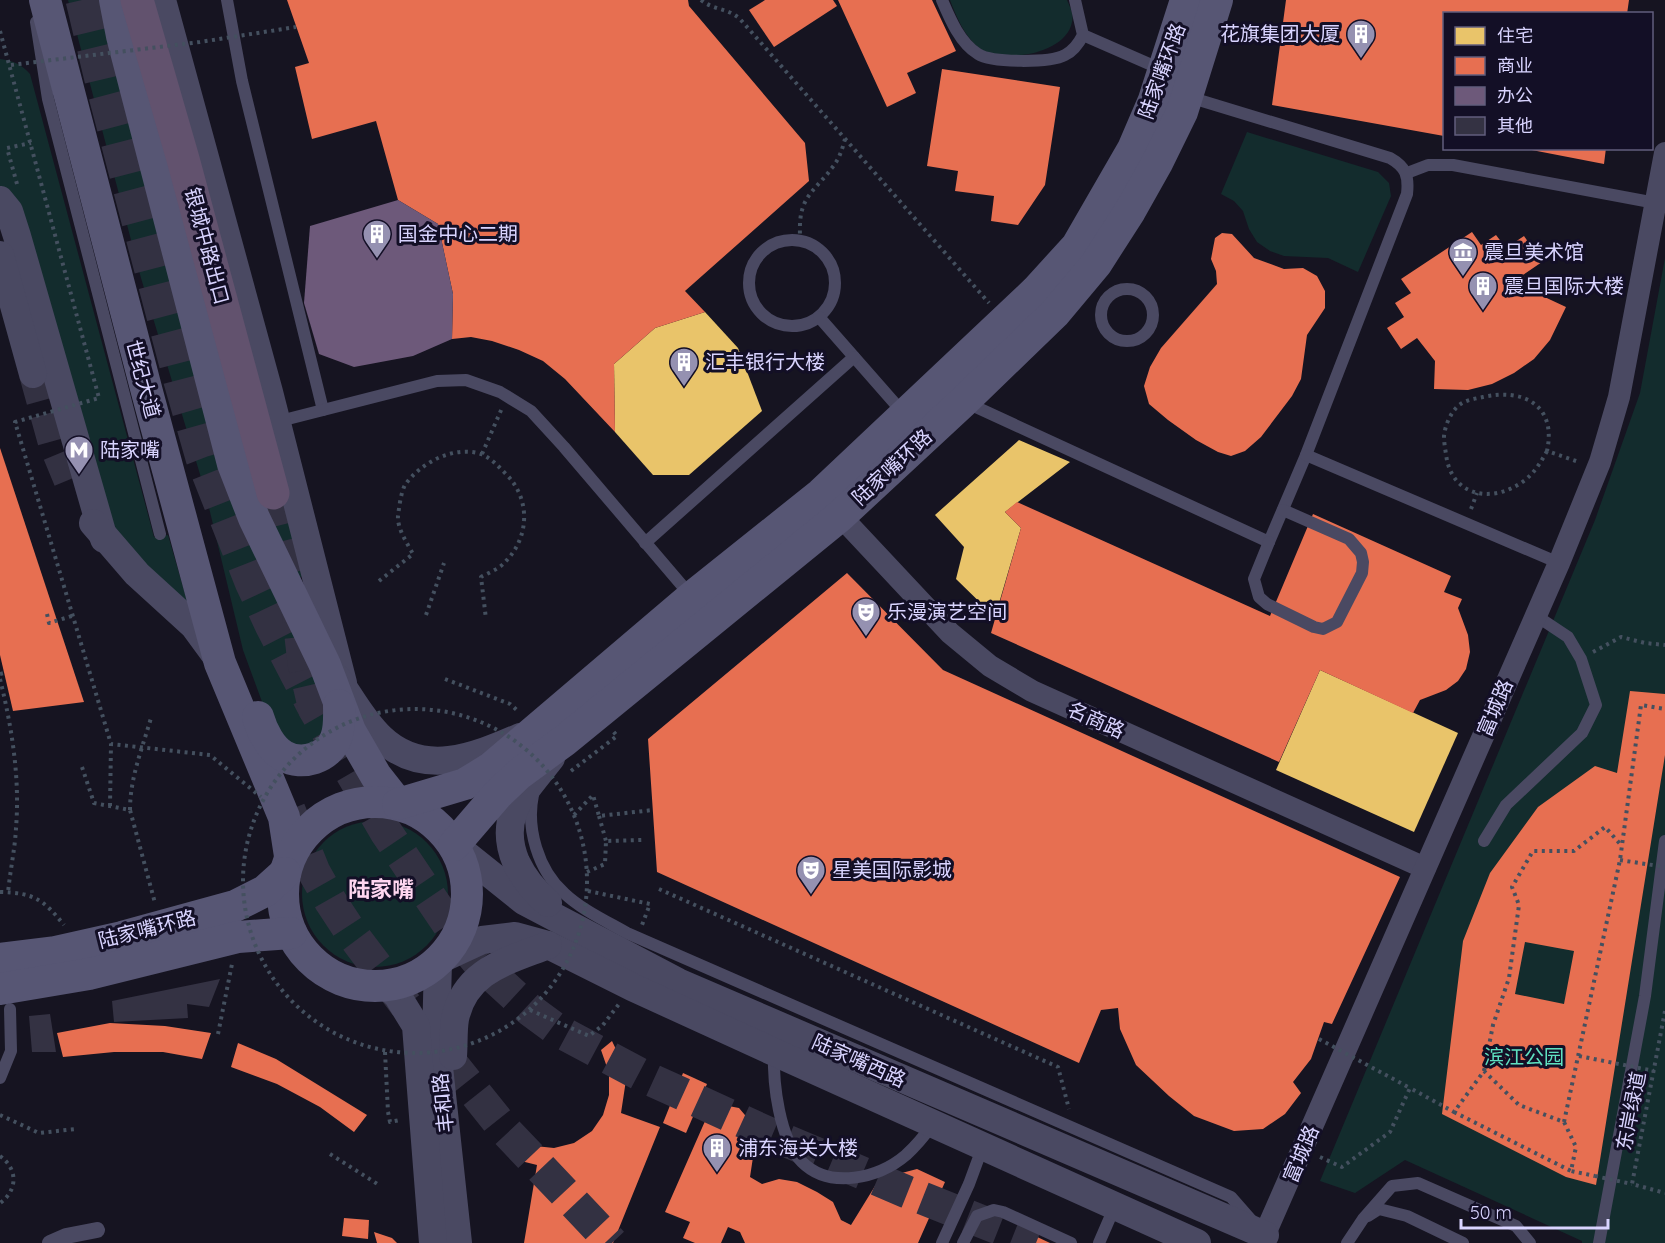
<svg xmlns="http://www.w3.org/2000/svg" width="1665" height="1243" font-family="Quicksand,'Noto Sans SC',sans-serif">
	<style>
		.green { fill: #132c2d }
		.homes { fill: #e9c46a }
		.shops { fill: #e76f51; fill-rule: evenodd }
		.offices { fill: #6d597a }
		.building { fill: #343243 }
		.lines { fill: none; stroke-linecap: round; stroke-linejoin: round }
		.tertiary-tunnel { stroke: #333142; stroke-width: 28; stroke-dasharray: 28 14; stroke-linecap: butt }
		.primary-tunnel { stroke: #333142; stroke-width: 33; stroke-dasharray: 33 16; stroke-linecap: butt }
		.trunk-tunnel { stroke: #333142; stroke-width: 33; stroke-dasharray: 33 16; stroke-linecap: butt }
		.path { stroke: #44505f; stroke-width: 4; stroke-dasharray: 3 4.5; stroke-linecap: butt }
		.service { stroke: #4a4962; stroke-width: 12 }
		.pedestrian { stroke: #4a4962; stroke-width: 16 }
		.minor { stroke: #4a4962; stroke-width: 22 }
		.tertiary { stroke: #4a4962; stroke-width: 28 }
		.secondary { stroke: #575674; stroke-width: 32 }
		.trunk { stroke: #62526e; stroke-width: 33 }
		.path-bridge { stroke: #44505f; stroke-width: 4; stroke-dasharray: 3 4.5; stroke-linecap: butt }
		.labels { text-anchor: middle; stroke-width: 6; stroke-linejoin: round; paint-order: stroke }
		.poi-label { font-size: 20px; fill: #d9d4ff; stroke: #130f26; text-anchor: start }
		.street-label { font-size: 20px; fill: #d9d4ff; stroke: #130f26 }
		.park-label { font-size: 20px; fill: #5fe0c0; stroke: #130f26 }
		.quarter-label { font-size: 22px; font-weight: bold; fill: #ffd6f0; stroke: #130f26 }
	</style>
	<rect width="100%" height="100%" fill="#161421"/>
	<g class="green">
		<path d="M68,0h32l229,711 -1,29 -41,9 -15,-20 -29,-79 -38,-159 -64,-213z"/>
		<path d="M950,0h117c3,7 7,14 5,22 -6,33 -70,42 -93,26 -14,-11 -23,-32 -29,-48z"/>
		<path d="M0,59c14,2 21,5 30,15l124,463 14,-2 20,69 -45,-43 -29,-33 -114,-332z"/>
		<path d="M1247,132l131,40 11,11 2,13 -33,76 -30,-14 -44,-2 -14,-5 -13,-9 -8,-13 -6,-18 -9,-10 -13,-7z"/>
		<path d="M1665,258v985h-83v-2l-177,-81 -50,33 -35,-12 275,-661 45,-127z"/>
		<path d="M290,494l16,82 -7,1 -39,-74z"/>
		<circle cx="375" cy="894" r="73"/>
	</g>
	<g class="homes">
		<path d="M705,312l33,36 24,63 -73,64h-36l-38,-43 -1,-68 41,-36z"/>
		<path d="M1019,440l51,22 -65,50 16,16 -26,89 -39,-38 8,-32 -29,-32z"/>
		<path d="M1320,670l138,63 -44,99 -138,-62z"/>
	</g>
	<g class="shops">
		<path d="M287,0h401l1,6 116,137 4,38 -124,110 20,21 -50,16 -41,36 1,68 -50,-53 -22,-18 -24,-11 -27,-9 -21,-4 -19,2 1,-45 -15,-70 -40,-24 -22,-79 -64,18 -17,-72 14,-4z"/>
		<path d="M765,0h68l4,6 -63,41 -25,-37z"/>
		<path d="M838,0h94l24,51 -49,22 9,20 -29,14z"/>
		<path d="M1286,0h343l-2,14h-183v122l-172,-31z"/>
		<path d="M942,69l118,18 -15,98 -27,40 -27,-4 3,-25 -39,-5 3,-20 -31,-5z"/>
		<path d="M1522,148h84l-2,16z"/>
		<path d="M1472,232l9,13 15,-10 10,13 18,-12 18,26 -19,13 13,18 30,14 -16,33 -16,19 -20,14 -22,11 -24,6 -34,-1 1,-28 -18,-23 -16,11 -14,-21 17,-11 -9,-14 16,-10 -10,-14z"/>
		<path d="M1222,233l10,1 22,24 30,11 19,-1 14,8 8,15v17l-18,27 -6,44 -9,17 -31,41 -16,14 -14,5 -13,-4 -22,-12 -28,-20 -19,-16 -5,-18 6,-19 11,-19 56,-64 -1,-13 -5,-12 4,-21z"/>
		<path d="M0,448l84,254 -71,9 -13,-56z"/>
		<path d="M1017,502l253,114 43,-102 138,62 -7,16 18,7 -4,9 10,27 2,17 -4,17 -8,12 -12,9 -26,10 -7,13 -93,-43 -41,92 -288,-129 30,-105 -16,-16z"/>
		<path d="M847,573l96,97 457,207 -68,147 -8,-2 -13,37 -18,23 8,11 -16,21 -22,15 -29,2 -40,-15 -25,-20 -33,-31 -16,-36 -2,-21 -17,2 -22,53 -422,-191 -9,-133z"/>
		<path d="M1630,691l35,3v61l-69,430 -30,-8 -124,-63 21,-173 27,-68 48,-66 57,-41 22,7zM1525,942l49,9 -10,53 -49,-10z"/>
		<path d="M110,1023l55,3 46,7 -9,26 -39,-7h-49l-51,5 -6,-24z"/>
		<path d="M612,1041l11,23 3,16 -5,33 39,14 -47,116h-89l13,-78 -20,-5 -15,-13 13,-11 20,10 19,2 20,-5 18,-12 11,-16 6,-20v-22l-8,-23z"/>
		<path d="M238,1043l38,16 91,56 -13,17 -34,-25 -43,-23 -46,-17z"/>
		<path d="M683,1073l24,11 -21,49 -23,-10z"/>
		<path d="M713,1103l26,5 11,13 5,23 -5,33 12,7 17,-5 18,3 20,10 16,10 8,18 10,5 24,-39 19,-11 23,-6 28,13 -27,61h-173l-5,-11 -12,-5 -7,16h-26l-12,-5 7,-16 -25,-10z"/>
		<path d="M344,1218l25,2 -1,19 -26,-3z"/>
		<path d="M374,1232l18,6 5,5h-20z"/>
		<path d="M1033,1235l17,8h-21z"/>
	</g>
	<path class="offices" d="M398,200l40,24 15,70 -1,45 -39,17 -59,11 -35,-13 -15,-51 6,-77z"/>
	<g class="building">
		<path d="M220,979l-11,28 -22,-3 1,14 -74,4 -2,-21z"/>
		<path d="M50,1014l6,38h-24l-3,-36z"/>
	</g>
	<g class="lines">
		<path class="tertiary-tunnel" d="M33,374l19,69 20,48"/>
		<path class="primary-tunnel" d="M82,0l20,84 78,297 22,77 49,124 21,45 43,83"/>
		<g class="trunk-tunnel">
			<path d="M273,493l21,83 10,87 11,47 71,122 67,99 25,31 52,48 27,20 88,47 123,56 139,59 129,51"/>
			<path d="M289,810l25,62 17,30 21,32 72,95 80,100 108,114"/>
		</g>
		<g class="path">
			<path d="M701,0c12,10 27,8 39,19l249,284"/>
			<path d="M17,184l-10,-36 24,-5"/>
			<path d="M800,241c0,-11 -1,-23 3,-34 5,-15 19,-25 28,-38 8,-9 11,-19 14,-30"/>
			<path d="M1547,451c-6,11 -12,21 -22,29 -31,24 -74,18 -79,-26 -1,-6 -2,-12 -2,-18 1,-10 6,-22 13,-29 7,-7 17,-8 26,-10 40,-9 74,8 64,54l32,11"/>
			<path d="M482,454l20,-46"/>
			<path d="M1471,509l6,-16"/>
			<path d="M379,581l34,-27c-6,-11 -16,-26 -15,-38 1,-8 3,-24 7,-31 15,-22 49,-40 76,-31 10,4 17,12 25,20 25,25 24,64 -2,89 -5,6 -16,10 -23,14l5,42"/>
			<path d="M47,614l2,9 23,-7"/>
			<path d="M426,615l18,-52"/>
			<path d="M1593,652l28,-15 24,6 20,2"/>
			<path d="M0,674l4,-1"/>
			<path d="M0,679c12,49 20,99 16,149 -1,21 -6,43 -8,65"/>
			<path d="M445,679l65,25 9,8"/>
			<path d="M82,767l12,36 36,7 25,93"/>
			<path d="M571,771l46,-35 -4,-5"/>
			<path d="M110,806l1,-62"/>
			<path d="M130,810c0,-32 12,-61 21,-92"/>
			<path d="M574,815l19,-20 6,21 54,-6"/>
			<path d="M599,816l7,25"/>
			<path d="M587,872l18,-8 1,-23 36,-1"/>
			<path d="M659,889l399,178 11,42"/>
			<path d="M588,891l62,13 -8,21"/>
			<path d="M0,892c34,1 43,7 64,33"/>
			<path d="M1665,1011l-33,173 33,9"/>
			<path d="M603,1025l16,-21"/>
			<path d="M218,1034l14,-70"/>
			<path d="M1484,1071l9,-46 16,-47 10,-73 -7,-18 21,-36h41l31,-24 17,19"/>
			<path d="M388,1112l2,10 10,-2"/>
			<path d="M1454,1112l117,59"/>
			<path d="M0,1115l39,18 37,-4"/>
			<path d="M1564,1122l56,-262 21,-155 24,4"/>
			<path d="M330,1154l49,31"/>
			<path d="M0,1156c18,13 18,34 0,47"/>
			<path d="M1320,1157l22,10 48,-35 20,-44 44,24 30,-41 35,34 45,17 12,25 -5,24 24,5"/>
		</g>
		<g class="service">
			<path d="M227,0l15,81 81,329"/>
			<path d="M942,0c8,19 18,43 36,54 14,9 72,9 87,1 8,-4 14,-12 18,-20l-8,-35"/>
			<path d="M36,22l12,77 112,435"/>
			<path d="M1083,35l80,35"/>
			<path d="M1407,173l21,-8h25l208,39"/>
			<circle cx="792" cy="283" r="43"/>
			<circle cx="1127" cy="315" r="26"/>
			<path d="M819,317l86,98"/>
			<path d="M965,402l304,140 37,-87 101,-261c2,-18 -1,-27 -17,-36l-201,-61"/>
			<path d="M276,422l161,-41 29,-1 34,12 31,19 33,36 127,149"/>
			<path d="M1306,455l253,108"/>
			<path d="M1269,542l-15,37 5,18 8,7 47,23 9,2 14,-7 25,-49 1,-11 -2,-9 -12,-14 -66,-29"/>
			<path d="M645,543l209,-186"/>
			<path d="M533,795c-7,33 5,75 31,98 18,17 42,28 63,40l604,264 21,24"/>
			<path d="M1484,841l22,-36 76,-72 14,-28 -15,-46 -13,-22 -33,-22"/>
			<path d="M774,1053c-1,30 5,86 28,109 28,28 77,16 104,-7 11,-10 19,-20 27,-31"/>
			<path d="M0,1078l11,-27 -1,-42"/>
			<path d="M1368,1216l11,-7 28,7 56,27"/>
			<path d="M942,1243l27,-59 14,-38"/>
			<path d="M963,1243l14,-27 17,-6 9,2 68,31"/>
			<path d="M1099,1243l16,-37"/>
			<path d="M1347,1243l16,-24 29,-33 26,-3 98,43 14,17"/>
			<path d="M1599,1243l46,-247 20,-155"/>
		</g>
		<path class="pedestrian" d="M50,1243l16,-7 31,-6"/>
		<g class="minor">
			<path d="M831,506l119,127 40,33 42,25 393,177"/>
			<path d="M1261,1243l298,-680 41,-101 19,-65 46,-244"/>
		</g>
		<g class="tertiary">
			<path d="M162,0l107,392 74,291"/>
			<path d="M0,200l9,11 8,25 87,303"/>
			<path d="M0,255l33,119"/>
			<path d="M93,523l44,51 57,52 22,30"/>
			<path d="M337,678c14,20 26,43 44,60 42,40 93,19 139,-1"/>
			<path d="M454,845l70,56 154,81 587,253"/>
			<path d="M548,903c-13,-11 -25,-26 -32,-41 -19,-46 8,-69 35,-104"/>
			<path d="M441,959l41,-19 33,-4 33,9 84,42 142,65 423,191"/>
			<path d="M438,962l-2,77 22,204"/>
			<path d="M387,986l10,9 19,31 17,217"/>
			<path d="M453,1056c1,-12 0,-25 2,-37 10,-49 53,-58 93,-74"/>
		</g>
		<g class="secondary">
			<path d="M45,0l102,392 73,271 64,154 6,39"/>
			<path d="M115,0l7,36 111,428 21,54 71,147 25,66 26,45 22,28"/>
			<path d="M258,717c4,14 13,32 26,39 18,10 45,2 52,-18 4,-10 3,-23 3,-33"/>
			<circle cx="375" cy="894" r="92"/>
			<path d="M398,804l67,-20 26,-16 201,-171 129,-103 215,-203 41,-45 56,-97 21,-49 32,-100"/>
			<path d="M454,845l43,-50 22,-21 45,-33 276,-225 124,-115 91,-88 41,-49 34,-53 27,-48 25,-51 35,-112"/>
			<path d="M0,959l55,-7 67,-15 113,-31 30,-15 20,-18"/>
			<path d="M0,989l89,-15 149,-37 53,-4"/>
		</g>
		<path class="trunk" d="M137,0l46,159 90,334"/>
		<g class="path-bridge">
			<path d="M0,31l99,367 -84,24 96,322 99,11 51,42"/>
			<path d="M11,65l189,-23 96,-15"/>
			<circle cx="415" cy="881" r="172"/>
			<path d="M1620,860l45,7"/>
			<path d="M530,1010l59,26 14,-11"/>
			<path d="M1319,1039l91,49"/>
			<path d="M385,1052l3,60"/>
			<path d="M1579,1056l75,15"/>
			<path d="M1595,1176l37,8"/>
		</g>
	</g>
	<defs>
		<g id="building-pin" transform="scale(1.5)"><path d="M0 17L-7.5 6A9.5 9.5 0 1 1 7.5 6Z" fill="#9591b1" stroke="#130f26"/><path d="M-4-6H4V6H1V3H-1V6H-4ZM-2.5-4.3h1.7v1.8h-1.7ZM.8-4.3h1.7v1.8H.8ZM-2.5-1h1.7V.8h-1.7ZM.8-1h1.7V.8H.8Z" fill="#fff"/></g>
		<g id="museum-pin" transform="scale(1.5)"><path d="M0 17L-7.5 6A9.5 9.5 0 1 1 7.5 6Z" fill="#9591b1" stroke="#130f26"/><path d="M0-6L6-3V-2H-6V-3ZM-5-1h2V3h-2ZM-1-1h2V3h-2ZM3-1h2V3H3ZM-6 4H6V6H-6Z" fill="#fff"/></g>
		<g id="metro-pin" transform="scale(1.5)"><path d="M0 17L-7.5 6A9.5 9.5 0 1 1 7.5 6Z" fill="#9591b1" stroke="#130f26"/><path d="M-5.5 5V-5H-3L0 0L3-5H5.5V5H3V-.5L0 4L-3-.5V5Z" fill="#fff"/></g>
		<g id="theatre-pin" transform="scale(1.5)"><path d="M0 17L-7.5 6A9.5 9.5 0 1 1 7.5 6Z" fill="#9591b1" stroke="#130f26"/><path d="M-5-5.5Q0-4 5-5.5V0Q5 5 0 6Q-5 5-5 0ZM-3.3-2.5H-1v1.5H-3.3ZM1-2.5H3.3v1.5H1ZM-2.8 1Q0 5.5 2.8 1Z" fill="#fff"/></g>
	</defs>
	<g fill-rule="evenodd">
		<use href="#building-pin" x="1361" y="34"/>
		<use href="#building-pin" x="377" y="234"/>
		<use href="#museum-pin" x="1463" y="252"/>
		<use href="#building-pin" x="1483" y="286"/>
		<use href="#building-pin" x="684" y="362"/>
		<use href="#metro-pin" x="79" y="450"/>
		<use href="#theatre-pin" x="866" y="612"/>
		<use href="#theatre-pin" x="811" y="870"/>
		<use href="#building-pin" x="717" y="1148"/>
	</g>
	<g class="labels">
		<g class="poi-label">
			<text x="1340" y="41" text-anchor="end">花旗集团大厦</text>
			<text x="398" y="241">国金中心二期</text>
			<text x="1484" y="259">震旦美术馆</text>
			<text x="1504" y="293">震旦国际大楼</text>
			<text x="705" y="369">汇丰银行大楼</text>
			<text x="100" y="457">陆家嘴</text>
			<text x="887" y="619">乐漫演艺空间</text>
			<text x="832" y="877">星美国际影城</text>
			<text x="738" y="1155">浦东海关大楼</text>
		</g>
		<g class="street-label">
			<text transform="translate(1162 71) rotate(-70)" y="7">陆家嘴环路</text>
			<text transform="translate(207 246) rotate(75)" y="7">银城中路出口</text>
			<text transform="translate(143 379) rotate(75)" y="7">世纪大道</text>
			<text transform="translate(892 467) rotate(-43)" y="7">陆家嘴环路</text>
			<text transform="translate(1495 708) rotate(-67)" y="7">富城路</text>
			<text transform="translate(1096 720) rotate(24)" y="7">名商路</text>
			<text transform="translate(147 929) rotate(-14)" y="7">陆家嘴环路</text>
			<text transform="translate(859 1061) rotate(24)" y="7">陆家嘴西路</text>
			<text transform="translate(443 1103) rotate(-96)" y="7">丰和路</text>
			<text transform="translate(1631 1111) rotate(-79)" y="7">东岸绿道</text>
			<text transform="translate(1301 1154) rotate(-67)" y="7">富城路</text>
		</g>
		<g class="park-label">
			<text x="1524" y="1064">滨江公园</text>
		</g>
		<g class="quarter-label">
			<text x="381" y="897">陆家嘴</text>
		</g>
	</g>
	<rect x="1443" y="12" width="210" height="138" fill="#130f26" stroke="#625e7d" stroke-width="1.5"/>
	<rect x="1455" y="27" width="30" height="18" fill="#e9c46a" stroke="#625e7d" stroke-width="1.5"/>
	<text x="1497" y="42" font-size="18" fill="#d9d4ff">住宅</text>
	<rect x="1455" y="57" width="30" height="18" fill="#e76f51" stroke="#625e7d" stroke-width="1.5"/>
	<text x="1497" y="72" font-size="18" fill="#d9d4ff">商业</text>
	<rect x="1455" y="87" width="30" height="18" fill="#6d597a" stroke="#625e7d" stroke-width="1.5"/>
	<text x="1497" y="102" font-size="18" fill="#d9d4ff">办公</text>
	<rect x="1455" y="117" width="30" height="18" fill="#343243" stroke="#625e7d" stroke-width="1.5"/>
	<text x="1497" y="132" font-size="18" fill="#d9d4ff">其他</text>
	<path d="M1461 1219v9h147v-9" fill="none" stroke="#d9d4ff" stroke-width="3"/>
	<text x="1470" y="1219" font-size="18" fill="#d9d4ff" stroke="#130f26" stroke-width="4.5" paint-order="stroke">50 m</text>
</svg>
